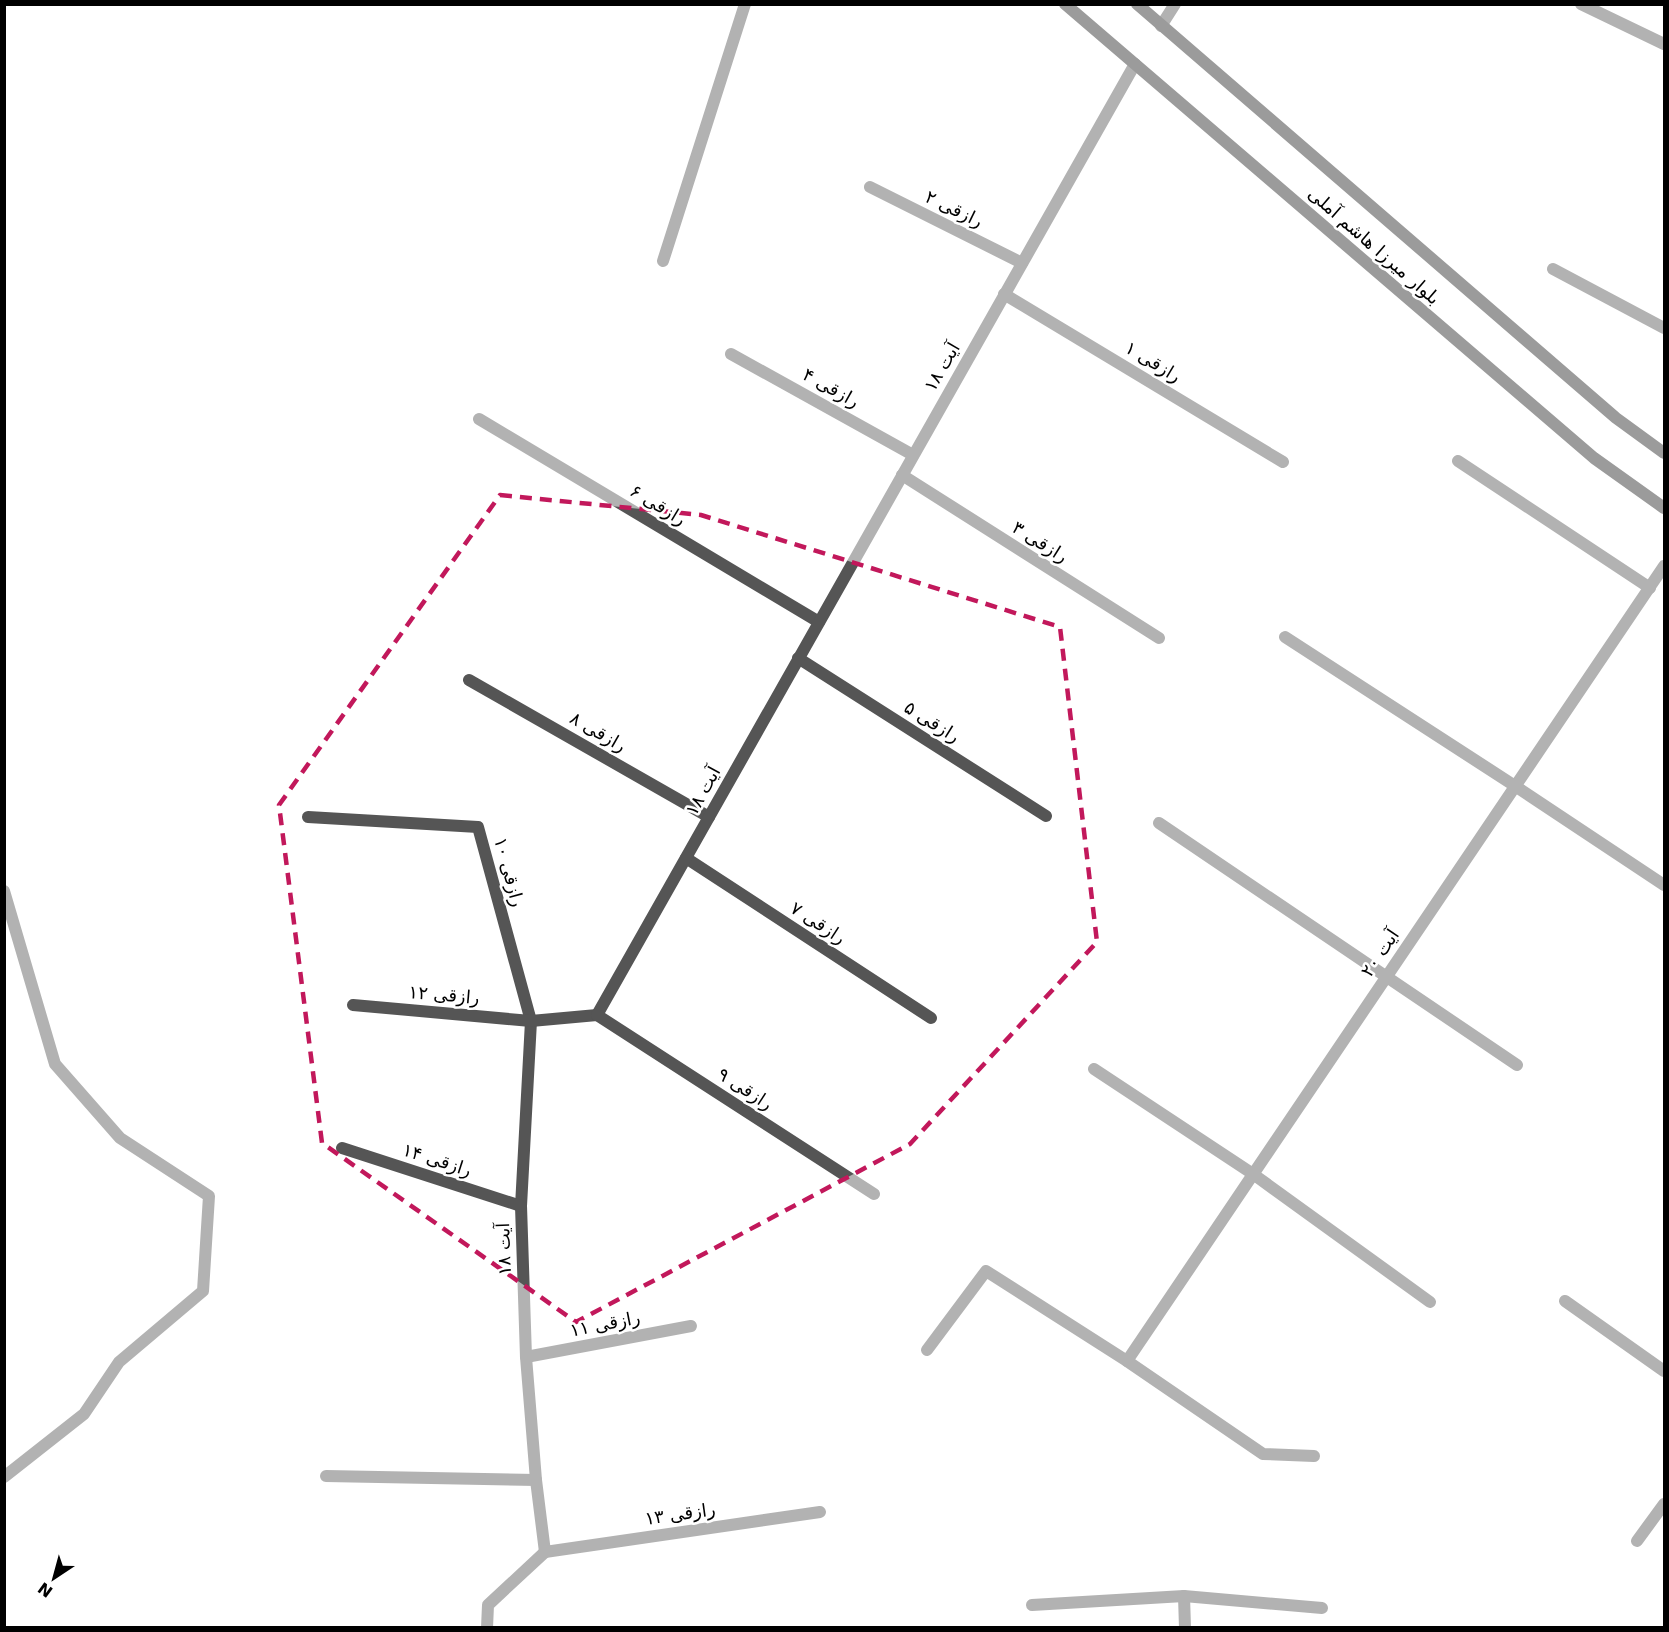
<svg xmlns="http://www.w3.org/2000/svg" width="1669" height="1632" font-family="'DejaVu Sans','Noto Naskh Arabic',sans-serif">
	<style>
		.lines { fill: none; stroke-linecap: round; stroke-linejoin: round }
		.street { stroke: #555; stroke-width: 12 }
		.secondary { stroke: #222; stroke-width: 12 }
		.marked { fill: none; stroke: #c2185b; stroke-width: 4.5; stroke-dasharray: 12 8; stroke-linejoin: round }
		.labels { text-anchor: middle; stroke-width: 5; stroke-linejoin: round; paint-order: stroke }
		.street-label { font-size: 18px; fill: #000; stroke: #fff }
	</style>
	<rect width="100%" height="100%" fill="#fff"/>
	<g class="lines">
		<g class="street">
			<path d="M1581,4l83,40"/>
			<path d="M1161,26l14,-22"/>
			<path d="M870,187l152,76"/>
			<path d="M663,261l82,-257"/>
			<path d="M1553,269l111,59"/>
			<path d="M1004,294l279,168"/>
			<path d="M731,354l182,101"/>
			<path d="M479,419l340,203"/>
			<path d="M1458,461l192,127"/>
			<path d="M902,475l257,163"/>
			<path d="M1285,637l230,149 149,99"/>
			<path d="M798,658l248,158"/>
			<path d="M469,680l240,137"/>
			<path d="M308,817l170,10 53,194 -10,185 5,151 10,123 9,72"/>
			<path d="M1159,823l358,242"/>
			<path d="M686,858l245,160"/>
			<path d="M4,891l51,173 65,74 89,58 -6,95 -84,71 -35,52 -80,63"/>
			<path d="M353,1005l178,16 66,-6"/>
			<path d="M597,1015l538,-951"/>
			<path d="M597,1015l277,179"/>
			<path d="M1094,1069l159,105 177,128"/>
			<path d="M342,1148l179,58"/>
			<path d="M1565,1301l99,70"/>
			<path d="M927,1350l59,-79 141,90 136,93 51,2"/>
			<path d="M526,1357l165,-31"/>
			<path d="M1127,1361l537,-795"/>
			<path d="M326,1476l210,4"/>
			<path d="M1637,1541l27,-37"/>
			<path d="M545,1552l275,-40"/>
			<path d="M1184,1596l1,32"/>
			<path d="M1032,1605l152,-9 138,12"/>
			<path d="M487,1628l1,-23 57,-53"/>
		</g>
		<g class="secondary">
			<path d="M1065,4l529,454 70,50"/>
			<path d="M1137,4l479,414 48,35"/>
		</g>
	</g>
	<path d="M0 0H1669V1632H0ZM500,495l201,20 359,112 37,315 -187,202 -334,178 -254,-179 -43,-338z" fill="#fff" fill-opacity=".55" fill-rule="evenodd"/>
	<path class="marked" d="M500,495l201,20 359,112 37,315 -187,202 -334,178 -254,-179 -43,-338z"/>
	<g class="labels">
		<g class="street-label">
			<text transform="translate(954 209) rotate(26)" y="6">رازقی ۲</text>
			<text transform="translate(1374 246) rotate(41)" y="6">بلوار میرزا هاشم آملی</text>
			<text transform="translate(1153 362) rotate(31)" y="6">رازقی ۱</text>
			<text transform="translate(942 367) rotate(-60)" y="6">آیت ۱۸</text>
			<text transform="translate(831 388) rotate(29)" y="6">رازقی ۴</text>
			<text transform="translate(658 505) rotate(31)" y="6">رازقی ۶</text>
			<text transform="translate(1040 542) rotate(32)" y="6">رازقی ۳</text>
			<text transform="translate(932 722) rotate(32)" y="6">رازقی ۵</text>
			<text transform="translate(598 732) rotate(30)" y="6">رازقی ۸</text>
			<text transform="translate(703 791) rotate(-61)" y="6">آیت ۱۸</text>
			<text transform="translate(509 872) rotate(75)" y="6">رازقی ۱۰</text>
			<text transform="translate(818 923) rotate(33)" y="6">رازقی ۷</text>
			<text transform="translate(1380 953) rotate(-56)" y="6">آیت ۲۰</text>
			<text transform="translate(444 995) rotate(5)" y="6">رازقی ۱۲</text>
			<text transform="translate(745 1089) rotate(33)" y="6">رازقی ۹</text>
			<text transform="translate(437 1160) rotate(18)" y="6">رازقی ۱۴</text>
			<text transform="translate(504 1249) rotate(-92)" y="6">آیت ۱۸</text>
			<text transform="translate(605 1324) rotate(-11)" y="6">رازقی ۱۱</text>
			<text transform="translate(680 1514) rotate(-8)" y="6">رازقی ۱۳</text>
		</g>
	</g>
	<rect width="1669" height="1632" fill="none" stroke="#000000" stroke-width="12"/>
	<g transform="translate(54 1578) rotate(216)" stroke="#ffffff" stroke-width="4.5" paint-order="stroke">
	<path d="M0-4.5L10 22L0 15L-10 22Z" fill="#000000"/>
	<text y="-9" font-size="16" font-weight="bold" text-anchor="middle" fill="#000000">N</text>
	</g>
</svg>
